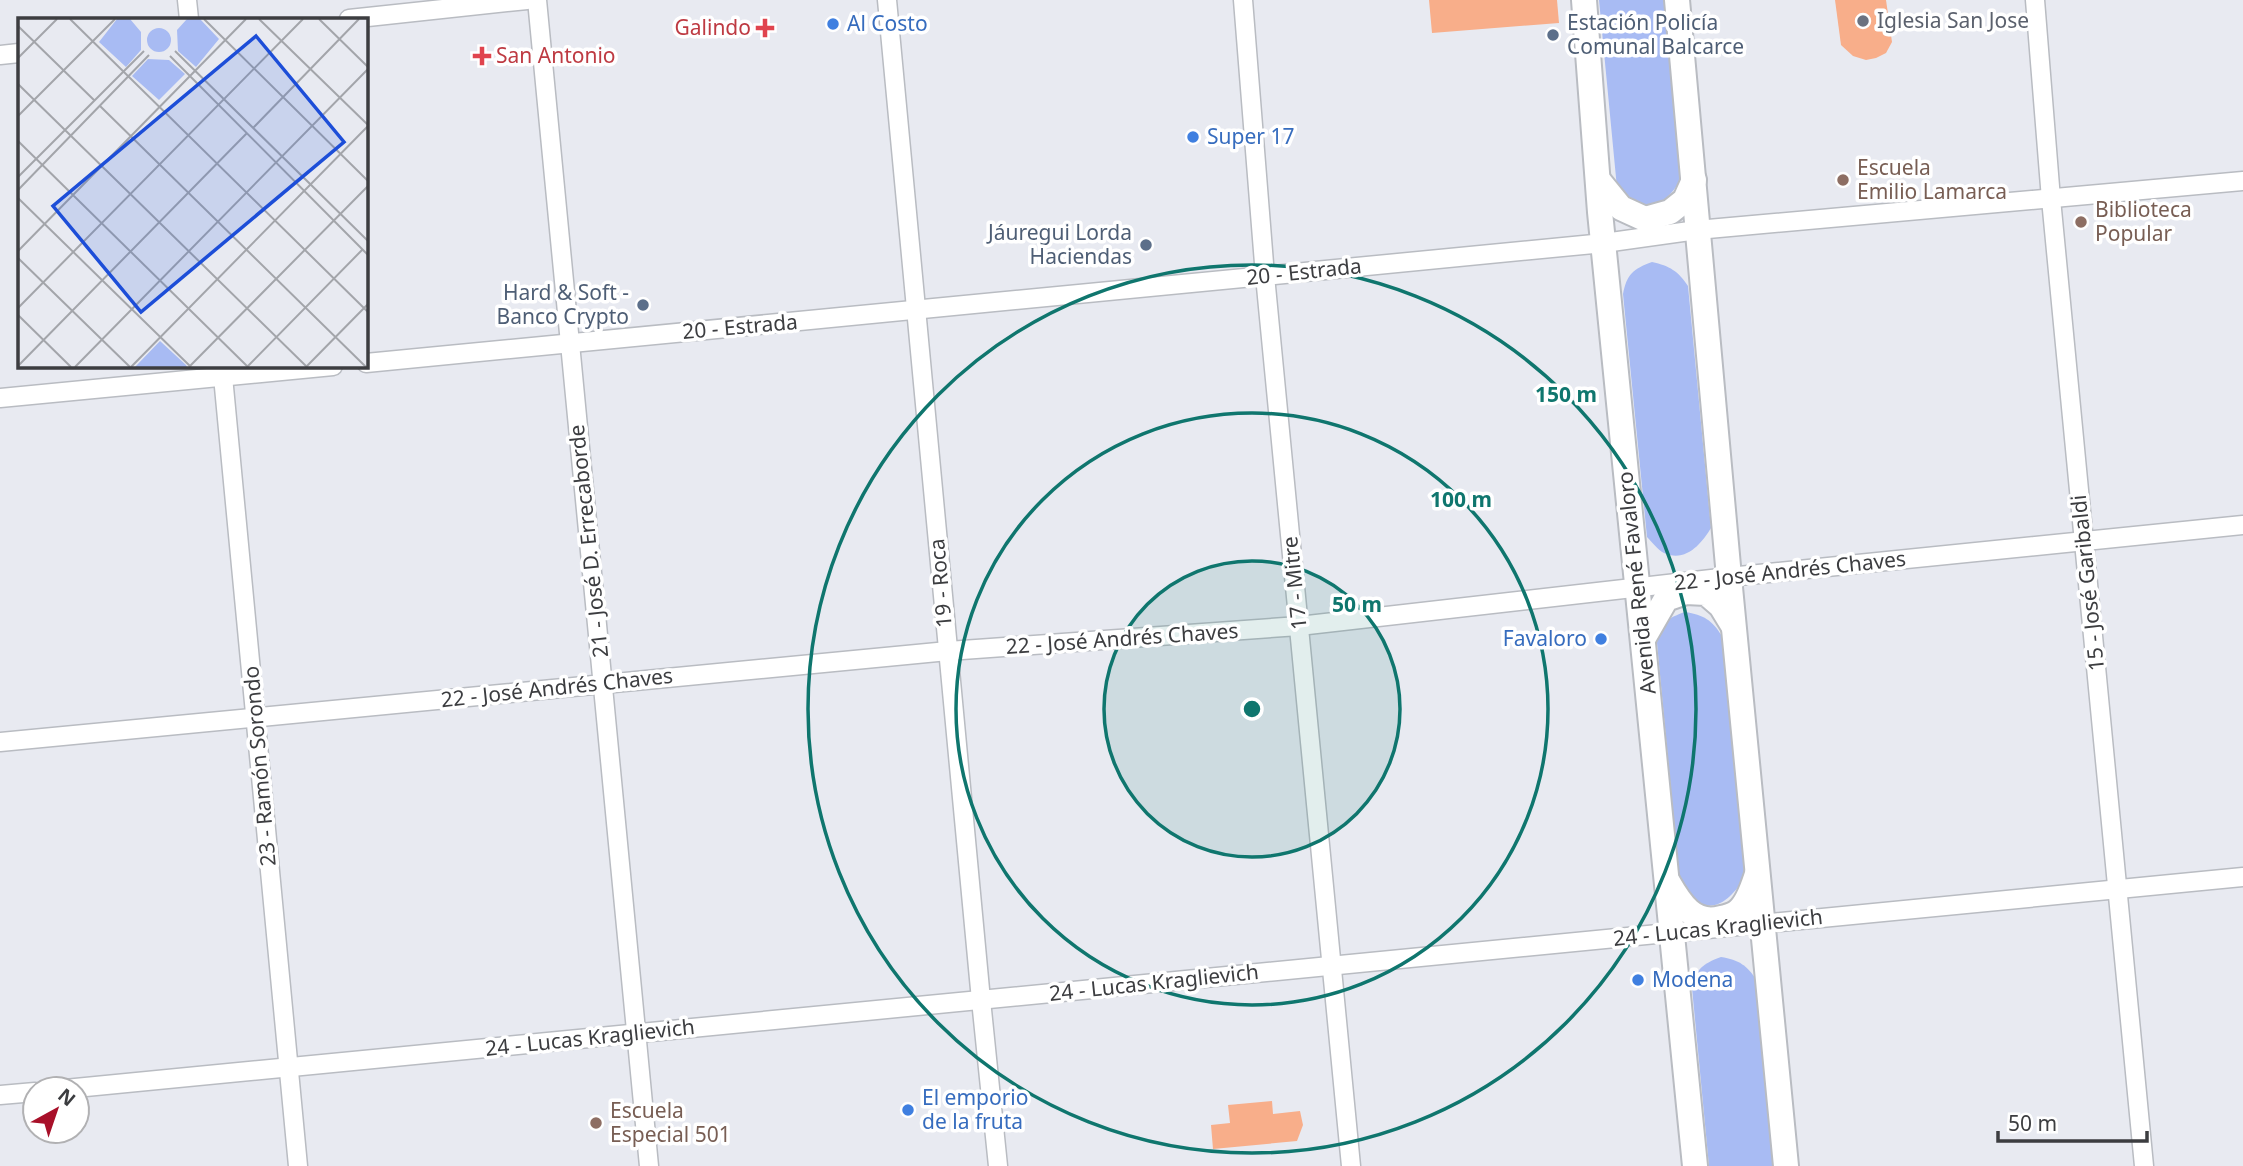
<svg xmlns="http://www.w3.org/2000/svg" width="2243" height="1166" font-family="'Noto Sans',sans-serif">
	<style>
		.green { fill: #a8bbf3 }
		.building { fill: #f8ae8a }
		.lines { fill: none; stroke-linecap: round; stroke-linejoin: round }
		.street-casing { stroke: #b9bcc2; stroke-width: 21 }
		.secondary-casing { stroke: #b9bcc2; stroke-width: 28 }
		.street { stroke: #fff; stroke-width: 18 }
		.secondary { stroke: #fff; stroke-width: 24 }
		.ring { fill: none; stroke: #0f766e; stroke-width: 3.5 }
		.worship-dot { fill: #6b7280; stroke: #fff; stroke-width: 2.5 }
		.shop-dot { fill: #3f7fe0; stroke: #fff; stroke-width: 2.5 }
		.health-dot { fill: #e0444e; stroke: #fff; stroke-width: 2.5 }
		.service-dot { fill: #5c6f8a; stroke: #fff; stroke-width: 2.5 }
		.education-dot { fill: #8d6e63; stroke: #fff; stroke-width: 2.5 }
		.labels { text-anchor: middle; stroke-width: 7; stroke-linejoin: round; paint-order: stroke }
		.worship-label { font-size: 21px; fill: #5b616d; stroke: #fff; text-anchor: start }
		.service-label { font-size: 21px; fill: #4e5e75; stroke: #fff; text-anchor: end }
		.shop-label { font-size: 21px; fill: #366cbe; stroke: #fff; text-anchor: start }
		.health-label { font-size: 21px; fill: #be3a42; stroke: #fff; text-anchor: end }
		.education-label { font-size: 21px; fill: #785e54; stroke: #fff; text-anchor: start }
		.street-label { font-size: 21px; fill: #3c3d40; stroke: #fff }
		.inset-road { fill: none; stroke: #a3a5aa; stroke-width: 2 }
		.view { fill: #1d4ed8; fill-opacity: 0.15; stroke: #1d4ed8; stroke-width: 3.5 }
		.inset-edge { fill: none; stroke: #3c3d40; stroke-width: 3.5 }
		.centre { fill: #0f766e; stroke: #fff; stroke-width: 3.5 }
		.ring-label { font-size: 21px; text-anchor: middle; font-weight: bold; fill: #0f766e; stroke: #fff; stroke-width: 7; stroke-linejoin: round; paint-order: stroke }
	</style>
	<rect width="100%" height="100%" fill="#e8eaf1"/>
	<g class="green">
		<path d="M1599,0h66l17,178c-10,16 -25,36 -47,26 -6,-3 -13,-12 -18,-16z"/>
		<path d="M1652,262c18,4 26,9 36,24l23,242c-9,15 -25,35 -47,25 -6,-3 -12,-11 -17,-16l-24,-243c4,-20 10,-25 29,-32z"/>
		<path d="M1685,612c19,3 27,8 37,24l23,241c-10,16 -26,36 -47,26 -6,-3 -13,-12 -18,-17l-23,-243c4,-20 10,-25 28,-31z"/>
		<path d="M1721,957c18,3 26,8 36,24l18,185h-66l-17,-178c4,-19 10,-24 29,-31z"/>
	</g>
	<g class="building">
		<path d="M1429,0h128l2,23 -127,10z"/>
		<path d="M1835,0h51l6,42 -6,11 -10,5 -10,2 -13,-4 -12,-11z"/>
		<path d="M1272,1101l1,13 27,-3 3,14 -6,16 -84,8 -2,-24 19,-2 -2,-18z"/>
	</g>
	<g class="lines">
		<g class="street-casing">
			<g id="street">
				<path d="M187,0l2,19"/>
				<path d="M537,0l112,1166"/>
				<path d="M887,0l94,1000 17,166"/>
				<path d="M1243,0l22,276 86,890"/>
				<path d="M2035,0l16,199 93,967"/>
				<path d="M349,19l178,-19"/>
				<path d="M0,55l19,-2"/>
				<path d="M366,363l1238,-120 93,-13 546,-49"/>
				<path d="M222,366l76,800"/>
				<path d="M0,398l333,-32"/>
				<path d="M0,742l948,-91 351,-25 430,-49 514,-52"/>
				<path d="M65,1089l2178,-212"/>
				<path d="M0,1095l35,-3"/>
			</g>
		</g>
		<g class="secondary-casing">
			<g id="secondary">
				<path d="M1584,0l16,212 95,954"/>
				<path d="M1677,0l52,577 57,589"/>
				<path d="M1599,181l22,27 24,11 25,-7 15,-12 9,-20"/>
				<path d="M1643,639l23,-40 20,-7 20,1 15,13 11,18"/>
				<path d="M1668,882c12,21 26,44 53,36 5,-1 12,-3 16,-6 11,-8 16,-26 20,-38"/>
			</g>
		</g>
		<use href="#street" class="street"/>
		<use href="#secondary" class="secondary"/>
	</g>
	<circle cx="1252" cy="709" r="148" fill="#0f766e" fill-opacity=".12"/>
	<g class="ring">
		<circle cx="1252" cy="709" r="148"/>
		<circle cx="1252" cy="709" r="296"/>
		<circle cx="1252" cy="709" r="444"/>
	</g>
	<circle class="worship-dot" cx="1863" cy="21" r="7"/>
	<g class="shop-dot">
		<circle cx="833" cy="24" r="7"/>
		<circle cx="1193" cy="137" r="7"/>
		<circle cx="1601" cy="639" r="7"/>
		<circle cx="1638" cy="980" r="7"/>
		<circle cx="908" cy="1110" r="7"/>
	</g>
	<g class="health-dot">
		<path d="M761.5 17.5h7v7h7v7h-7v7h-7v-7h-7v-7h7z"/>
		<path d="M478.5 45.5h7v7h7v7h-7v7h-7v-7h-7v-7h7z"/>
	</g>
	<g class="service-dot">
		<circle cx="1553" cy="35" r="7"/>
		<circle cx="1146" cy="245" r="7"/>
		<circle cx="643" cy="305" r="7"/>
	</g>
	<g class="education-dot">
		<circle cx="1843" cy="180" r="7"/>
		<circle cx="2081" cy="222" r="7"/>
		<circle cx="596" cy="1123" r="7"/>
	</g>
	<g class="labels">
		<g class="worship-label">
			<text x="1877" y="28">Iglesia San Jose</text>
		</g>
		<g class="service-label">
			<text x="1567" y="30" text-anchor="start">Estación Policía<tspan x="1567" dy="24">Comunal Balcarce</tspan></text>
			<text x="1132" y="240">Jáuregui Lorda<tspan x="1132" dy="24">Haciendas</tspan></text>
			<text x="629" y="300">Hard &amp; Soft -<tspan x="629" dy="24">Banco Crypto</tspan></text>
		</g>
		<g class="shop-label">
			<text x="847" y="31">Al Costo</text>
			<text x="1207" y="144">Super 17</text>
			<text x="1587" y="646" text-anchor="end">Favaloro</text>
			<text x="1652" y="987">Modena</text>
			<text x="922" y="1105">El emporio<tspan x="922" dy="24">de la fruta</tspan></text>
		</g>
		<g class="health-label">
			<text x="751" y="35">Galindo</text>
			<text x="496" y="63" text-anchor="start">San Antonio</text>
		</g>
		<g class="education-label">
			<text x="1857" y="175">Escuela<tspan x="1857" dy="24">Emilio Lamarca</tspan></text>
			<text x="2095" y="217">Biblioteca<tspan x="2095" dy="24">Popular</tspan></text>
			<text x="610" y="1118">Escuela<tspan x="610" dy="24">Especial 501</tspan></text>
		</g>
		<g class="street-label">
			<text transform="translate(1304 272) rotate(-6)" y="7">20 - Estrada</text>
			<text transform="translate(740 327) rotate(-5)" y="7">20 - Estrada</text>
			<text transform="translate(589 541) rotate(-96)" y="7">21 - José D. Errecaborde</text>
			<text transform="translate(1790 571) rotate(-6)" y="7">22 - José Andrés Chaves</text>
			<text transform="translate(941 583) rotate(-95)" y="7">19 - Roca</text>
			<text transform="translate(1295 583) rotate(-96)" y="7">17 - Mitre</text>
			<text transform="translate(1637 583) rotate(-96)" y="7">Avenida René Favaloro</text>
			<text transform="translate(2088 583) rotate(-96)" y="7">15 - José Garibaldi</text>
			<text transform="translate(1122 639) rotate(-4)" y="7">22 - José Andrés Chaves</text>
			<text transform="translate(557 688) rotate(-6)" y="7">22 - José Andrés Chaves</text>
			<text transform="translate(260 766) rotate(-95)" y="7">23 - Ramón Sorondo</text>
			<text transform="translate(1718 928) rotate(-6)" y="7">24 - Lucas Kraglievich</text>
			<text transform="translate(1154 983) rotate(-6)" y="7">24 - Lucas Kraglievich</text>
			<text transform="translate(590 1038) rotate(-6)" y="7">24 - Lucas Kraglievich</text>
		</g>
	</g>
	<g transform="translate(18 18)">
		<rect width="350" height="350" fill="#e8eaf1"/>
		<path d="M99,1h13l11,13v18l-15,17 -27,-25zM169,1h13l19,20 -23,28 -18,-16 -1,-21zM129 22a12 12 0 1 1 24 0a12 12 0 1 1-24 0ZM130,41l21,1 16,14 -26,26 -27,-24zM142,323l26,24 1,2h-52z" fill="#a8bbf3"/>
		<path class="inset-road" d="M52,1l298,293M186,1l164,162M241,1l109,106M301,1l49,48M0,8l77,75M157,33l193,190M152,38l198,199M0,40l39,-39M0,66l289,283M82,88l266,261M0,98l97,-97M235,110l106,-109M0,123l230,226M0,159l126,-126M0,172l131,-135M0,180l173,169M0,233l228,-232M0,240l112,109M0,290l285,-289M0,297l53,52M0,348l229,-233M57,349l293,-298M113,349l237,-241M171,349l179,-181M229,349l116,-118M288,349l62,-63"/>
		<path class="view" d="M238,18l88,106 -203,170 -88,-106z"/>
		<rect width="350" height="350" class="inset-edge"/>
	</g>
	<circle cx="1252" cy="709" r="10" class="centre"/>
	<g class="ring-label">
		<text x="1566" y="402">150 m</text>
		<text x="1461" y="507">100 m</text>
		<text x="1357" y="612">50 m</text>
	</g>
	<g transform="translate(56 1110) rotate(40)"><circle r="33" fill="#ffffff" stroke="#b1b1b3" stroke-width="2"/>
	<path d="M0-5L12 26L0 18L-12 26Z" fill="#a81029"/>
	<text y="-10" font-size="19" font-weight="bold" text-anchor="middle" fill="#3c3d40">N</text>
	</g>
	<path d="M1998 1131v10h149v-10" fill="none" stroke="#3c3d40" stroke-width="3.5"/>
	<text x="2008" y="1131" font-size="21" fill="#3c3d40" stroke="#ffffff" stroke-width="5" paint-order="stroke">50 m</text>
</svg>
